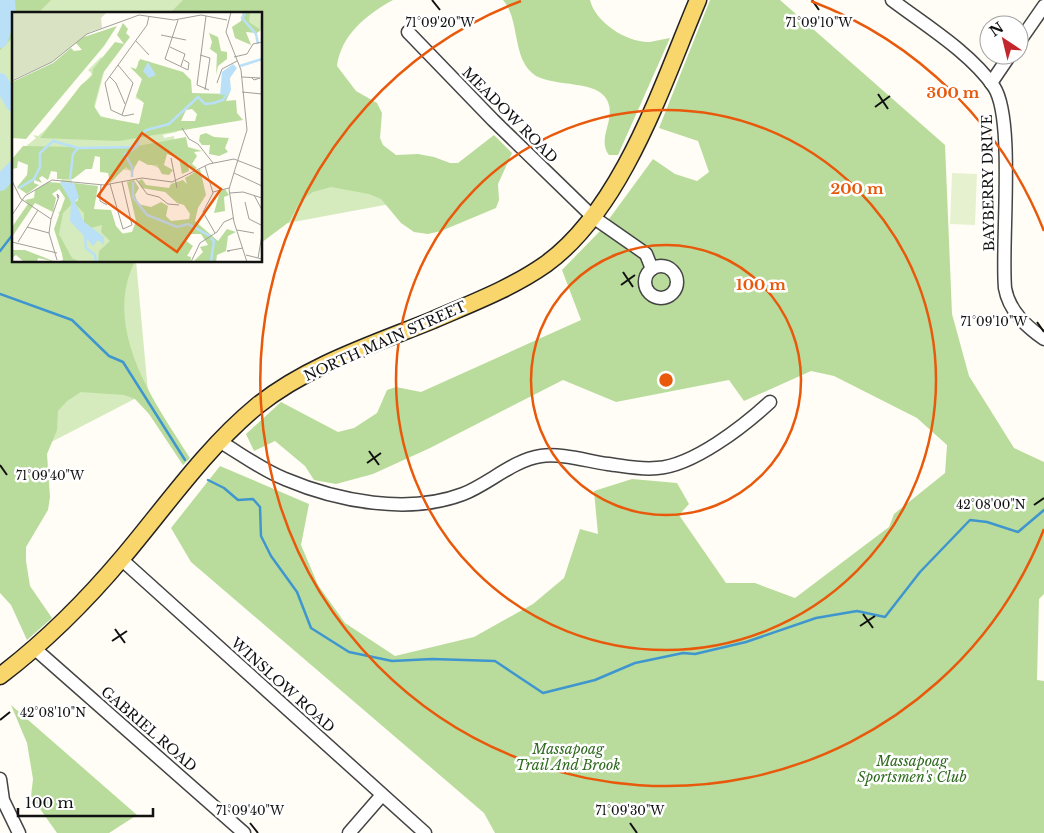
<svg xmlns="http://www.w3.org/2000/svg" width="1044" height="833" font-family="'Libre Baskerville',serif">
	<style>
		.green { fill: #d5ebbd }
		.forest { fill: #b9dc9c }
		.pitch { fill: #e6f2cf }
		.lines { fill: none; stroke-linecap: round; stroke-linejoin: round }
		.stream { stroke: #3f96cf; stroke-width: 2.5 }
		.river { stroke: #b9e0f7; stroke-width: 16 }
		.minor-casing { stroke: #444; stroke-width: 15 }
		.major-casing { stroke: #222; stroke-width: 19 }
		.minor { stroke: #fff; stroke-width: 12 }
		.major { stroke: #f9d66b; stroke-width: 16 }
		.ticks { fill: none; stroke: #111; stroke-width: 2 }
		.ring { fill: none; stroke: #e8590c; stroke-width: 2.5 }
		.labels { text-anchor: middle; stroke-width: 5; stroke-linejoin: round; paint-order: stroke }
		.street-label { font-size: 14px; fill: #111; stroke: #fff }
		.park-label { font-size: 14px; font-style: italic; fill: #2f6b1f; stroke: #fff }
		.inset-river { fill: none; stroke: #b9e0f7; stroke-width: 2.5 }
		.inset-road { fill: none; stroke: #a09f9a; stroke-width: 1 }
		.view { fill: #e8590c; fill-opacity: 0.15; stroke: #e8590c; stroke-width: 2.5 }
		.inset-edge { fill: none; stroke: #111; stroke-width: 2.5 }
		.ticks-label { font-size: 12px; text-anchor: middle; fill: #111; stroke: #fff; stroke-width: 5; stroke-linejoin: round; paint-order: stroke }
		.centre { fill: #e8590c; stroke: #fff; stroke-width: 2.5 }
		.ring-label { font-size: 15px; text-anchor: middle; font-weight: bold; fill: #e8590c; stroke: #fff; stroke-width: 5; stroke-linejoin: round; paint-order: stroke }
	</style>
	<rect width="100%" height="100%" fill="#fffdf5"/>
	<path class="green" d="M0,0h351l-77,66 116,138 -129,24v-214h-247v247h122l12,131 -116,60 -32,37z"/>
	<g class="forest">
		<path d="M0,0h51l-14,14h-23v22l-14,14z"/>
		<path d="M183,0h210c-27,15 -52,35 -56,66l19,25 21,12 5,10 -2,25 3,7 13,10 22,-1 16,3 16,6h8l36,-28 18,18 -14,31 1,16 -3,8 -55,23 -13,3 -14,-2 -13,-9 -20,-24 -12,-5 -38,-7 -18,5 -13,9 -11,21 -28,21v-229h-92z"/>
		<path d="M503,0h87c5,22 37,43 60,42 6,-1 13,-3 20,-4l-52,117h-9c-13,-16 8,-36 -2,-55 -10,-20 -51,-13 -71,-24 -25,-16 -15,-55 -33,-76z"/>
		<path d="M710,0h70l165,145 7,169 17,62 45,72 30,14v132l-5,5 -2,81 7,1v152h-549l-11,-20 -293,-251 -20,-34 49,-62 89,38 -8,41 17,40 27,38 50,33 79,-19 59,-33 31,-26 16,-49 18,5 -4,-43 38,-12 45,4 12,21 -10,11 47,68h29l40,15 94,-71 5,-13 51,-41 2,-28 -30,-27 -83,-42 -23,-5 -67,30 -15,-21 -113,22 -53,-22 -133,68 -57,26 -37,10 -22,-4 -9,-14 -30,-25 -21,10 -8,-17 35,-32 57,30 16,-4 23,-15 10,-23 9,-3 25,5 160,-72 -19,-50 39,-40 52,-71 22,15 22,7 12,-9 -11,-31 -39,-13z"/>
		<path d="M14,165v96h121c-34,68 20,142 55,197l-7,7 -34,-51 -14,-15 -11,-4 -43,-3 -14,9 -9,10 -1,19 -10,24 3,43 -2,13 -22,37v14l4,25 22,32 -25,22 -16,-35 -11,-12v-415z"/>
		<path d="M11,705l126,110 -28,18h-52l-26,-37 2,-17 -6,-36z"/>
	</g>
	<path class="pitch" d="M952,173l25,1 -2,51 -25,-1z"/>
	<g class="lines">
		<g class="stream">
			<path d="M0,251l14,-18"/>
			<path d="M0,294l72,26 37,36 14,6 62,98"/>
			<path d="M208,480l16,8 14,12 15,-1 7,8 1,29 10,20 26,36 14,36 38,24 43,9 40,-2 63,2 48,32 52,-13 40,-17 48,-10 12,1 51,-12 70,-24 41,-7 28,6 35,-45 50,-52 17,2 31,10 26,-22"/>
		</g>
		<g class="river">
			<path d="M0,40l8,-25 -1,-15"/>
			<path d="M0,81l14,23"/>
			<path d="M0,183l14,-14"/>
		</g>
		<g class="minor-casing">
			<g id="minor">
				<path d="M892,0c33,25 79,53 102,87 21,32 7,156 11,201 4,23 21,38 39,51"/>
				<path d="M408,32l85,88 100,97 53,37 6,15"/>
				<path d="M1019,42l25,-36"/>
				<path d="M991,83l19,-28"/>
				<circle cx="661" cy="282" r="16"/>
				<path d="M219,441c22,13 43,29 66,38 52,22 123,36 178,15 26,-10 50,-34 78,-38 20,-3 46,5 67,8 16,2 33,6 49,4 36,-2 87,-42 113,-66"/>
				<path d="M121,559l304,274"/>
				<path d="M34,648l210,185"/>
				<path d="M0,779l3,21 16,33"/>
				<path d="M349,833l33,-38"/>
			</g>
		</g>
		<g class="major-casing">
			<path id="major" d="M0,676c46,-35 86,-75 123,-119 43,-51 82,-108 134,-151 51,-41 117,-62 176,-86 39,-17 79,-32 113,-56 77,-56 116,-179 152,-264"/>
		</g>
		<use href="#minor" class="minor"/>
		<use href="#major" class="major"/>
	</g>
	<path class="ticks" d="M432,0l8,10M812,0l7,10M878,94l10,15M875,107l15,-11M623,272l10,15M621,285l14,-10M1037,322l7,10M369,451l10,14M367,463l14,-10M0,465l7,10M1034,505l10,-7M863,614l10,14M860,626l15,-10M115,629l10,14M112,641l15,-10M0,720l10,-8M250,823l8,10M630,823l7,10"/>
	<g class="ring">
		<circle cx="666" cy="380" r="135"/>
		<circle cx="666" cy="380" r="270"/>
		<path d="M1044 529A406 406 0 1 1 521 1M811 1A406 406 0 0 1 1044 231"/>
	</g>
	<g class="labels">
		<g class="street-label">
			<text transform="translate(510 115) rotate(45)" y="5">MEADOW ROAD</text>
			<text transform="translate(988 183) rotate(-91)" y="5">BAYBERRY DRIVE</text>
			<text transform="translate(385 341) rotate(-24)" y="5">NORTH MAIN STREET</text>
			<text transform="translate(283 685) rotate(42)" y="5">WINSLOW ROAD</text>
			<text transform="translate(149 729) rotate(41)" y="5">GABRIEL ROAD</text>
		</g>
		<g class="park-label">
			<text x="568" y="754">Massapoag<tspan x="568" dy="16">Trail And Brook</tspan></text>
			<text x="912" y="766">Massapoag<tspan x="912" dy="16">Sportsmen's Club</tspan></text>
		</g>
	</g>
	<g transform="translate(12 12)">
		<rect width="250" height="250" fill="#fffdf5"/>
		<path d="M248,0l2,17h-9l-11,-15zM89,45l6,4 -14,53 46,12 5,-24 -9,-4 11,-16 -8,-7v-14h11l11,14 17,45v12l-14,3 1,3 10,-2 1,11 -15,6 1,16 -22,-9 -6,11 -12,-2 -21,-16 -6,4 -2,11 -10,-1 -12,5 6,30 21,23 3,-2 17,11 22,-3 -4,-27h3l44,49 9,5 -1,4h-122l-11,-35 4,-11 -3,-3 12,-11 -10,-17 7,-25 -18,5 -25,23 -7,1 18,-19 -10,-23 11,-9 -3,-3 5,1 7,-6 47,-56 -4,-4z" fill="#d5ebbd"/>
		<path d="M231,0h12l-5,1 -1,9 12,8 -4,3 -11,-1 5,13 -16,-7 -3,-11 9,-6zM111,11l5,6 -2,4 4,4 -27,36 -9,33 7,11 38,7 5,-21 -8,-7 6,-17 -12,-12 6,2 4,-10 43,13 8,8 1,13 37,1 -3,7 10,-1 1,13 6,7 -124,21 -79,-3 41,-53 11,-9 1,-7 22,-27 9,2 -7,-9zM180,97l5,5 -2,7h-14l5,-11zM105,14l-13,20 -78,93 -14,-1v-56l41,-19 18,-15 3,3 8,-1 -6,-7 8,-6zM197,21l9,4 3,14 6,1v7l-9,7 -2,9 1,-21 -7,-5 2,-7zM194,121l8,4 15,1 -4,10 3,4 -9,4 -10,-2 1,-9h-8l-3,-4 1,-6zM174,125l2,10 14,4 -8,1 3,4 -5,8 5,4 -3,2 -6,-7 1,8 -7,3 -3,-16 -12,-4 -3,11 9,5 -4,5 -7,-1 -5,-9h-9l-9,-5 -5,7 -2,11 -1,-7 -5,-4 -16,16 -2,-10 -8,-1v-15l-5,-1 -3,13h-6l-13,10h-16v-7l-6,-1 -3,9 -6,-4 -3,2 3,5 -8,-3v3l5,2 -12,9 -10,-7 10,-12 1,-10 -10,-4 -1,7 -5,1v-10l11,-13 104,2zM188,157l6,26 -8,13 -3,13 23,20 9,-12 9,3 -8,4 -2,15 -9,4 -1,7h-23l10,-10 -3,-5 8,-2 -7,-11h-12l-4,6 8,6 -6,10 4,1 -1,5h-92l1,-11 11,-10 -9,-9 1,-7 -11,3 -7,-6v-9l-10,-10 4,-3 -4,-17 24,3 -4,23 17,1 5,16 7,8 9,-2 4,-11 -9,-39 7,-2 5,8 -4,7 3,9 13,3 10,-5 7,4 -2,10 5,5 18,-2 1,-5 -6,-9 -7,-2 -12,-11 -23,-4 -4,-7 4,-2 4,6 23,3 2,-4 12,-4 4,4 -2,-6zM36,170l12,1 13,20 -10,10 -4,21 13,24 8,4h-22l5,-2 -1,-6 -8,-25 11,-31 -6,-9 -7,5 4,4 -3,14 -18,-9 -23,34v-10l16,-23 -3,-4 9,-2 1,-8zM213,177l4,6 -5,2 1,14 -11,2 6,-22zM0,238h13l31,12 -18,-4 -1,4h-13l-8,-7 -4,3z" fill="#b9dc9c" fill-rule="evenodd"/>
		<path d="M0,0h93l1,1 -5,5 1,10 -12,4 -38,30 -40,18z" fill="#d9e3c4"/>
		<path d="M136,50l8,13 -7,3 -6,-7zM221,52l4,4 -7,10 1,12 -2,4 -9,1 2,-23zM48,170l14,1 5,14 -4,5 9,20 20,15v8l-6,-5 -5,6 -23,-25 1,-19z" fill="#b9e0f7"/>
		<path class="inset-river" d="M234,0l-4,6 14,16 2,10M228,54l22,-7M120,165v-10l-7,-13 12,-7M58,167l3,-25 5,-6 59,-1 1,-8 8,-9 23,-6 29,-27 7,7 9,-1 9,-3 6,-9M121,170v15l14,18 30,12 11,-3 22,12M7,176l15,-9 6,-12v-14l13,-12 25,7M73,224l1,12 9,7 1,7M199,249l3,-20 -3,-3"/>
		<path class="inset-road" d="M219,0l-5,20 15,38 6,60 -18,59 5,33 13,40M194,4l-9,69 12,5M166,8l-13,39 23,11 1,-7 -5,-3M149,23l25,5M124,29l13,14M158,35l15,7 -4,12M188,43l10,3 -5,32M222,45l13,-3 6,-10 9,-2M106,53l15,18 -11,32M97,64l7,7 9,21M230,65l18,1 -6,2 -2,-2M0,69l40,-19 35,-28 52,-19 35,5 27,-5 26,5M205,71l5,-14 15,-8M230,80l20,2M122,102l-10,2 -13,-6 -6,-27 42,-58 2,-9M170,116l7,11 9,5 15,19M159,146l6,30M193,154l8,27 -10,19 12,21M222,161l28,13M124,167l11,15 12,3 9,7 11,1M0,169l9,18 30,20 -2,14 8,27M98,172l13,45 9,-4 -10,-43M89,173l-1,16 7,4M201,180l16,-4M218,181l13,-1 19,6M242,183l8,15M233,190l4,17 12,6M0,203l13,-19 27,-16 52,5 38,-7 30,4 37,-18 25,-5 28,11M39,207l8,-23 -2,-2 1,4M15,215l22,6M225,218l17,3M0,230l45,11M6,230l20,-32M218,239h-3l16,-3M234,243l16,4M246,246l4,-23M179,250l9,-19 17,-11 7,-10 9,-4"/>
		<path class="view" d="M130,121l79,56 -44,63 -79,-56z"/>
		<rect width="250" height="250" class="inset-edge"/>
	</g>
	<g class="ticks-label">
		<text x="440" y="27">71°09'20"W</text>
		<text x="819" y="27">71°09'10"W</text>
		<text x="994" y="326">71°09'10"W</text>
		<text x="50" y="480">71°09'40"W</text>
		<text x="991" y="509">42°08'00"N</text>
		<text x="53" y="717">42°08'10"N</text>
		<text x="250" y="815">71°09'40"W</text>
		<text x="630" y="815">71°09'30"W</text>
	</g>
	<circle cx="666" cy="380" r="8" class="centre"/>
	<g class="ring-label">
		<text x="953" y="98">300 m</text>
		<text x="857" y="194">200 m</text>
		<text x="761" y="290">100 m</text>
	</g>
	<g transform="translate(1004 40) rotate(325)"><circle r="24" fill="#ffffff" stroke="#a0a0a0"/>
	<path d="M0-4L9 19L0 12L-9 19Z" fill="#c4262e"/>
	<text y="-8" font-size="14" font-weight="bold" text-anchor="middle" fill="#111111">N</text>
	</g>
	<path d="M18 808v8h135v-8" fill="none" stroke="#111111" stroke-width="2.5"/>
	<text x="25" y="808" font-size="15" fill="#111111" stroke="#ffffff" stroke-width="4" paint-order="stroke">100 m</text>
</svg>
